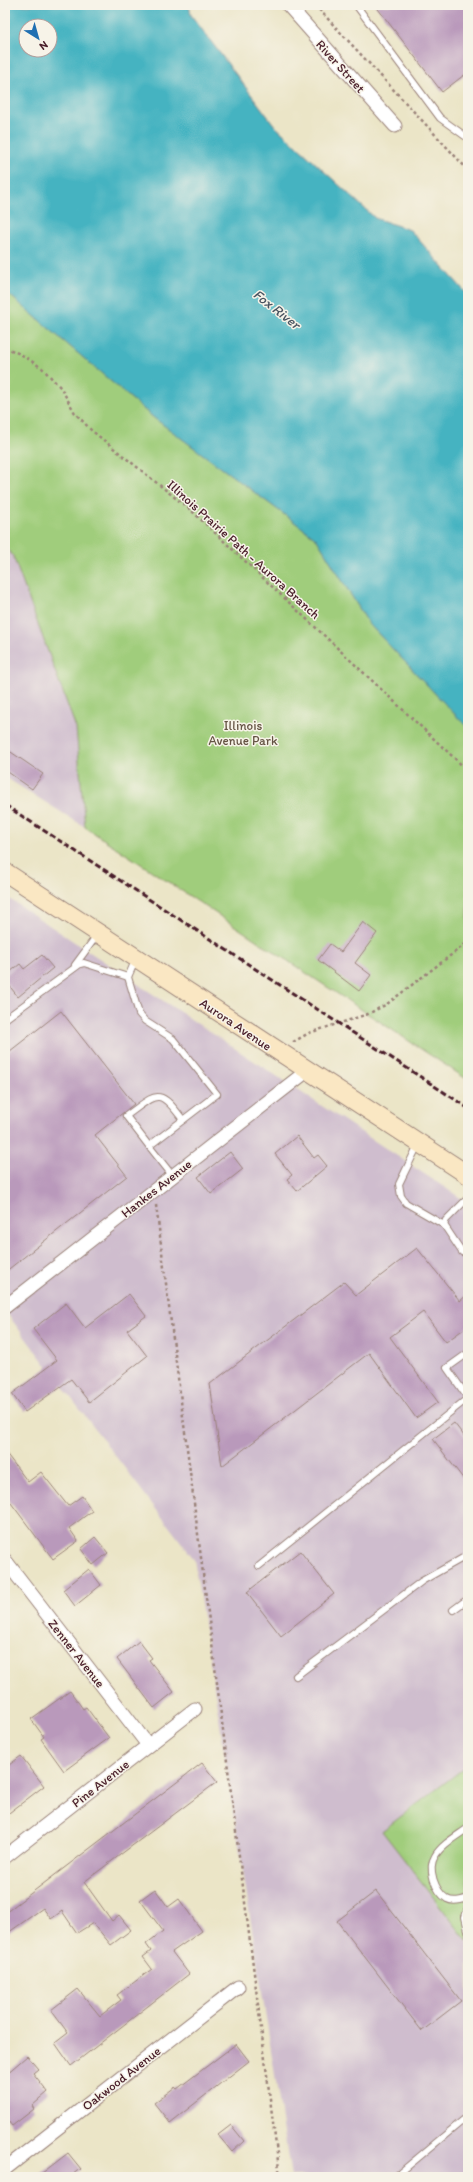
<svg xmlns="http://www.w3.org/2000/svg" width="473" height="2182" font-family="Itim,sans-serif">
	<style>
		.industrial { fill: #cfbdce }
		.green { fill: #a0cd7b; stroke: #757653 }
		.water { fill: #45b3c1; stroke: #486976; fill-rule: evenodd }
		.building { fill: #b999bb }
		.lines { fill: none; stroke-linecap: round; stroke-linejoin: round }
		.service-casing { stroke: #9a8279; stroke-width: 8 }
		.minor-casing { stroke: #9a8279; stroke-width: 15 }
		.secondary-casing { stroke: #9a8279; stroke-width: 20 }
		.path { stroke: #9a8279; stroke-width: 2.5; stroke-dasharray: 3 3; stroke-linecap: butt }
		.service { stroke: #fff; stroke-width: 6 }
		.minor { stroke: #fff; stroke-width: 13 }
		.secondary { stroke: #fae7c3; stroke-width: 18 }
		.rail { stroke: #4a1f2b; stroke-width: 3; stroke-dasharray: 6 3; stroke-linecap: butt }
		.labels { text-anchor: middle; stroke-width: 3; stroke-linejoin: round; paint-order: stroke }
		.street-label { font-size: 13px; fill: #4a1f2b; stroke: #f7f3e8 }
		.park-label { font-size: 13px; fill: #645343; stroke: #f7f3e8 }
		.water-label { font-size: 14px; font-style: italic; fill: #485360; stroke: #f7f3e8 }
	</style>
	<rect width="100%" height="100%" fill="#f7f3e8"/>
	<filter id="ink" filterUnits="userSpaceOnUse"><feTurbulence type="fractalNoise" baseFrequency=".025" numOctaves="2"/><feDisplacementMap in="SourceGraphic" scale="8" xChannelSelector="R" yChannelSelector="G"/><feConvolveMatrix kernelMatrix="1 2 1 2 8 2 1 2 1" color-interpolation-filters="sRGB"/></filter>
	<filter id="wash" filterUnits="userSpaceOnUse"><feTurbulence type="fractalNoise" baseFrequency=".012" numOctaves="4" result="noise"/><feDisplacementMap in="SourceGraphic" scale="16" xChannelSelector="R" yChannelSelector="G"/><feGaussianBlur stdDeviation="0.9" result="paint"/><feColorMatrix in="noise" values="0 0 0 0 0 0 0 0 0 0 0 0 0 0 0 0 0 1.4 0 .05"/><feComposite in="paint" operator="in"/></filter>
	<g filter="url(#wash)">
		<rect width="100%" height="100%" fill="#ebe5c7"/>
		<g class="industrial">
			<path d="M5,547l8,9 63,172 9,99 -80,-50z"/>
			<path d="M5,896l463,307v562l-86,66 86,111v235h-177l-97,-618 -189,-248z"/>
		</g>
		<g class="green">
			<path d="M5,291l149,127 162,120 53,86 99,104v352l-383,-253 -9,-99 -63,-172 -8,-9z"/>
			<path d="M468,1765v177l-86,-111z"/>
		</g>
		<path class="water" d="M5,5h184l2,10 84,111 100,92 35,12 58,65v433l-99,-104 -53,-86 -162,-120 -149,-127zM26,26h24v24h-24z"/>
		<g id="blocks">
			<g class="building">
				<path d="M375,5h93v67l-26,20z"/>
				<path d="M5,748l38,26 -11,15 -27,-19z"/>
				<path d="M363,922l14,11 -22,30 16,12 -12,16 -41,-31 12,-16 11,8z"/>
				<path d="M42,955l11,13 -35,29 -13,-17v-4l15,-12 4,5z"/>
				<path d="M61,1011l73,93 -39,31 32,41 -122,96v-217z"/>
				<path d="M297,1136l17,22 4,-3 9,11 -30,25 -10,-12 5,-4 -17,-21z"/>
				<path d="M230,1152l13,17 -32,25 -13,-17z"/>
				<path d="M417,1248l43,53 8,-7v32l-22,16 -23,-30 -33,25 48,65 -22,16 -47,-65 -147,113 -12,-82 134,-102 12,13z"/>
				<path d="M129,1294l17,22 -19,14 20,26 -58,46 -18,-23 -46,33 -13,-18 45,-34 -24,-31 33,-26 19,25z"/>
				<path d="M454,1423l14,18v44l-35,-46z"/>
				<path d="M5,1452l23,30 13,-10 27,34 14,-10 10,15 -23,17 9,13 -25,18 -48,-64z"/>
				<path d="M95,1537l13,16 -15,12 -12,-16z"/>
				<path d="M300,1551l34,43 -53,42 -34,-44z"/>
				<path d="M89,1569l12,16 -26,21 -12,-16z"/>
				<path d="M139,1641l13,17 -3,2 25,32 -20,16 -37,-49z"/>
				<path d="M70,1691l13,18 3,-2 23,31 -45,33 -23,-32 3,-2 -13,-18z"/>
				<path d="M21,1756l23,30 -39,30v-48z"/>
				<path d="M202,1763l15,19 -133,100 28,39 7,-6 12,15 -20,15 -18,-22 -16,10 -15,-22 -11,8 -8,-11 -38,27v-22z"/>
				<path d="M155,1889l13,18 11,-8 23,32 -30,21 17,22 -118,92 -16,-23 13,-10 -17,-23 27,-21 22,27 21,-16 -4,-5 35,-26 -9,-12 8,-6 -5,-7 17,-13 -23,-31z"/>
				<path d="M376,1891l85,110 -39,30 -85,-110z"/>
				<path d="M236,2044l13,17 -79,62 -16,-20 21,-16 2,2z"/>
				<path d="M27,2056l11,13 -5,4 15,19 -16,14 2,3 -22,17 -7,-9v-42z"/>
				<path d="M231,2125l13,16 -12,11 -14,-17z"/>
				<path d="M68,2153l13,16 -11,8h-33z"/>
			</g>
		</g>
	</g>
	<g filter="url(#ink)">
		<use href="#blocks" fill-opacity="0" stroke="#9a8279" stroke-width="1"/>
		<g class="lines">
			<g class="service-casing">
				<g id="service">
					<path d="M356,5l84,113 25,18 3,-2"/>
					<path d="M135,961l-7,16 11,37 6,7 28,18 44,55 -68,52 23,29"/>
					<path d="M75,965l23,-31"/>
					<path d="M5,1019l75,-55 4,-1 44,14"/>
					<path d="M418,1145l-19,39 2,12 5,7 38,22 18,27 6,2"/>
					<path d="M149,1146l-23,-30c31,-22 32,-30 57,4"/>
					<path d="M444,1225l2,-5 22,-22"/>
					<path d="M468,1353l-21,15 21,30"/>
					<path d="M259,1566l209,-168"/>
					<path d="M453,1610l15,-11"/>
					<path d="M296,1676l126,-95 46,-26"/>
					<path d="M468,1828c-11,8 -26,16 -33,28 -8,13 0,35 12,43 5,3 15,1 21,-1"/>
					<path d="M468,1907l-3,10 3,13"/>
					<path d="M395,2177l73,-61"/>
				</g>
			</g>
			<g class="minor-casing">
				<g id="minor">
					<path d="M288,5l107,121"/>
					<path d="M5,1307l302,-236"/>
					<path d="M5,1560l143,185"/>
					<path d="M5,1857l190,-148"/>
					<path d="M5,2169l233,-182"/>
				</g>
			</g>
			<g class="secondary-casing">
				<path id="secondary" d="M5,872l463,303"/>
			</g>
			<g class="path">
				<path d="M315,5l153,165"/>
				<path d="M5,347l17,8 20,13 19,20 14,25 16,17 102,82 275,259"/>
				<path d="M293,1042l16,-9 59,-19 19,-10 81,-62"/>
				<path d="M156,1205l124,972"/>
			</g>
			<use href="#service" class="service"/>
			<use href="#minor" class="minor"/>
			<use href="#secondary" class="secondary"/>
			<path class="rail" d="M5,805l463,303"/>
		</g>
	</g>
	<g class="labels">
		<g class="street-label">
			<text transform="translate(341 66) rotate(48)" y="5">River Street</text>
			<text transform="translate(244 549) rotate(42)" y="5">Illinois Prairie Path - Aurora Branch</text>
			<text transform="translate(236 1024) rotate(34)" y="5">Aurora Avenue</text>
			<text transform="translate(156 1188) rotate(-38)" y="5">Hankes Avenue</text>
			<text transform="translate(77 1653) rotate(52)" y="5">Zenner Avenue</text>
			<text transform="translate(100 1783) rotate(-38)" y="5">Pine Avenue</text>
			<text transform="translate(121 2078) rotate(-38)" y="5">Oakwood Avenue</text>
		</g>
		<g class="park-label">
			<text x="243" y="730">Illinois<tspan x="243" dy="15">Avenue Park</tspan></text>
		</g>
		<g class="water-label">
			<text transform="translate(277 309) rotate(38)" y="5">Fox River</text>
		</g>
	</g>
	<rect width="473" height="2182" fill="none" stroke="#f7f3e8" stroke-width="20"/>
	<g transform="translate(38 38) rotate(143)"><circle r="19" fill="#f7f3e8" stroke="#b29e9c"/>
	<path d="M0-3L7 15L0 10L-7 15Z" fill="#1f6fb2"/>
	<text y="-6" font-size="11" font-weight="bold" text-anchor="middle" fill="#4a1f2b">N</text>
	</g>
</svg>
